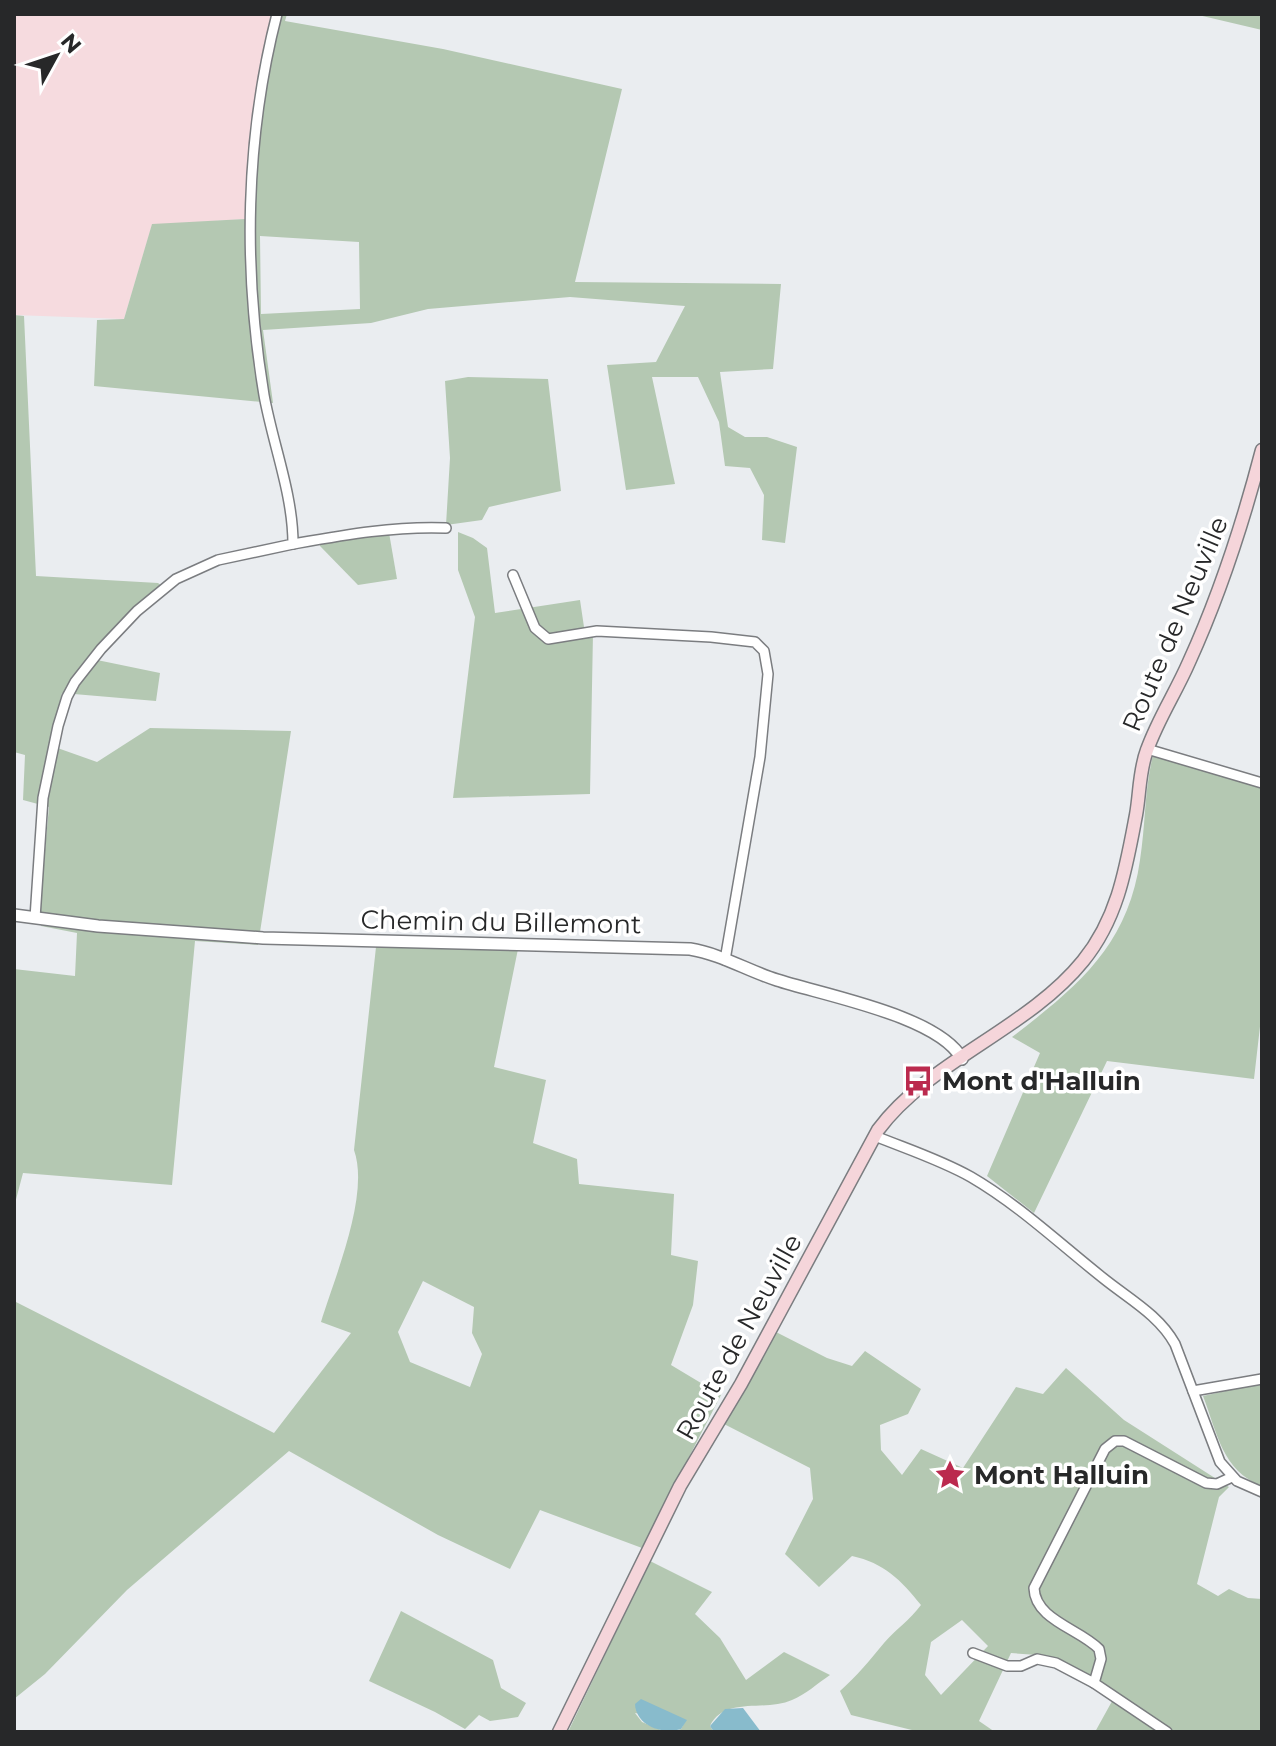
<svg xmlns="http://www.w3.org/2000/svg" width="1276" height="1746" font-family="Montserrat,sans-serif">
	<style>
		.industrial { fill: #f6dbdf }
		.green { fill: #b4c8b2; fill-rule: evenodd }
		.water { fill: #8bc }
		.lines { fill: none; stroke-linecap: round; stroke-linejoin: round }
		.minor-casing { stroke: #7b7d80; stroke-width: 12 }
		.tertiary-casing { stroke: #7b7d80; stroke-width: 14 }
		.secondary-casing { stroke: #7b7d80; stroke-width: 15 }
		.minor { stroke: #fff; stroke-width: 9 }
		.tertiary { stroke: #fff; stroke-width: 11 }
		.secondary { stroke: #f5d5da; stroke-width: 12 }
		.labels { text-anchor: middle; stroke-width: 7; stroke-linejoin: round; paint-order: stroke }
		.street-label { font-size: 26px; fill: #272829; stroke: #fff }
		.poi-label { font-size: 26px; font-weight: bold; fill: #272829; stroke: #fff; text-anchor: start }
	</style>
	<rect width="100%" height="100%" fill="#eaedf0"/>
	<path class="industrial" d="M14,14h258l-20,106 -7,99 -93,6 -28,94 -110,-4z"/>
	<g class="green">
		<path d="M272,14h15l-2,7 158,28 179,40 -47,193 206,2 -8,85 -53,3 8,55 17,10h22l30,10 -12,96 -23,-3 2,-45 -14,-27 -25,-2 -6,-44 -21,-45h-46l23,107 -49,6 -19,-125 49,-3 29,-56 -115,-9 -142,12 -57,14 -108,7 10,73 -179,-17 3,-66 27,-1 28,-95 93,-5 7,-99zM260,236l99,6 1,67 -99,5z"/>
		<path d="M1194,14h68v16z"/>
		<path d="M14,315l10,1 12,260 122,7 9,7 -13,9 -57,61 63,13 -4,28 -94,-8 -13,52 48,17 53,-34 141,3 -33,214 -63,-4 -23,244 -149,-12 -9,34v-238l61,7 2,-43 -36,-7 -2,-13 10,-106 -26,-7 2,-45 -11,-3z"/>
		<path d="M468,377l80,2 13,112 -72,16 -7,13 -36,5 4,-67 -5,-77z"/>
		<path d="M388,527l9,52 -39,6 -38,-39 -2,-10z"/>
		<path d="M458,532l15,6 14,10 8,65 85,-13 4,27 140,6 1,9 -132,-9 -3,161 -137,4 22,-181 -17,-47z"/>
		<path d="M1154,751l108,34v224l-8,70 -147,-18 -73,152 -47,-37 53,-123 -28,-16c65,-50 116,-91 128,-177 6,-37 4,-71 14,-109z"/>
		<path d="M376,947l142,2 -24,118 52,13 -13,63 44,16 2,25 95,10 -3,61 27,6 -5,44 -22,60 50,30 -79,153 -102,-38 -30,59 -72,-34 -149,-84 -162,139 -82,84 -31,25v-398l260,132 77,-100 -30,-11c14,-46 49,-127 33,-172zM423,1281l51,26 -2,26 10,21 -12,33 -60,-25 -12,-30z"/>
		<path d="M776,1332l51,26 25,8 13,-15 56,38 -13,25 -28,11 1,25 21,25 19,-26 42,19 53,-81 27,7 23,-26 58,52 105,67 -10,10 -22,87 21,12 11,-7 19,9 14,1v133h-167l21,-38 -79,-39 -26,-2 -32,68 16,11h-75l-69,-17 -11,-24c17,-15 30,-31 44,-48 12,-14 26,-23 37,-38 -20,-25 -37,-42 -69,-49l-33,31 -34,-33 28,-55 -3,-31 -86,-44zM962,1620l26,26 -47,49 -16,-20 6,-33z"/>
		<path d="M1262,1383v103c-40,-15 -45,-54 -59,-90z"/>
		<path d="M650,1561l62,31 -17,22 25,24 26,42 38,-28 46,23c-12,8 -25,20 -38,25 -26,12 -68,-4 -82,26l4,6h-42l9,-3 5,-9 -51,-7 7,9 24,10h-98z"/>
		<path d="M401,1611l92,49 8,28 25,15 -8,14 -28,4 -11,-6 -14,14 -30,-17 -66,-31z"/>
	</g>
	<g class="water">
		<path d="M641,1699l46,21 -6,9c-18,6 -45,-3 -46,-25z"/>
		<path d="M743,1708l18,24h-47l-4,-6 15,-17z"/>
	</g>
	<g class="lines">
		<g class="minor-casing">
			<g id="minor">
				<path d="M293,544c51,-9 100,-18 153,-16"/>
				<path d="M513,575l22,53 13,11 49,-8 114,6 44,5 9,9 4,23 -8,83 -35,203"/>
				<path d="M1147,749l115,34"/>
				<path d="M35,918l8,-120 15,-72 9,-29 8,-15 26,-33 36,-38 39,-32 42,-19 75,-16c0,-50 -20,-99 -29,-149 -21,-126 -19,-257 13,-381"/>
				<path d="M875,1136c32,13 66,24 96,41 48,28 89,67 132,101 26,21 56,37 72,66l45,118 17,19 25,11"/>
				<path d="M1193,1391l69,-12"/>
				<path d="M973,1653l34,13h14l16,-7 19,4 38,20 73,49"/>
				<path d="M1094,1683l7,-24 -2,-10c-19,-20 -64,-29 -65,-61l71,-139 10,-8h9l82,42 11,1 15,-7"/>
			</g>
		</g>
		<g class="tertiary-casing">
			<path id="tertiary" d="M14,915l84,11 165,12 427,11c31,5 58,22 87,31 46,15 162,36 185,79"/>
		</g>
		<g class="secondary-casing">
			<path id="secondary" d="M559,1732l121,-246 61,-102 137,-254c51,-69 150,-101 205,-169 35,-43 43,-93 53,-146 4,-22 3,-44 11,-65 11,-31 29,-58 42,-88 31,-68 54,-139 73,-212"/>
		</g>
		<use href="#minor" class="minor"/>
		<use href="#tertiary" class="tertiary"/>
		<use href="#secondary" class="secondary"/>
	</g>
	<defs>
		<g id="bus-bare" transform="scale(2.4)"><path d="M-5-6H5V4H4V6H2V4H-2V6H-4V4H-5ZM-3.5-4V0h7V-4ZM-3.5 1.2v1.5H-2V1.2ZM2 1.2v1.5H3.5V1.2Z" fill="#bb2a4e" stroke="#fff" stroke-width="2.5" paint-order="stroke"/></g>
		<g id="sight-bare" transform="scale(2.4)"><path d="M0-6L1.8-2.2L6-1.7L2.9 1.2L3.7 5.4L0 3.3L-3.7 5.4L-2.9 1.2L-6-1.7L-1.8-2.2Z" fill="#bb2a4e" stroke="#fff" stroke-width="2.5" paint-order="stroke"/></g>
	</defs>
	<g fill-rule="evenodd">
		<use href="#bus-bare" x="918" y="1081"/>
		<use href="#sight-bare" x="950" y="1475"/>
	</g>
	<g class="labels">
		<g class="street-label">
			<text transform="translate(1175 624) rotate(-67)" y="9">Route de Neuville</text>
			<text transform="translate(501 922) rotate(1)" y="9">Chemin du Billemont</text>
			<text transform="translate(739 1337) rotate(-61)" y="9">Route de Neuville</text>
		</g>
		<g class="poi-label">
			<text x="942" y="1090">Mont d'Halluin</text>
			<text x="974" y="1484">Mont Halluin</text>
		</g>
	</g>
	<rect width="1276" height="1746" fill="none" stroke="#272829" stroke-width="32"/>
	<g transform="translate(56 56) rotate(50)" stroke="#ffffff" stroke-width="6" paint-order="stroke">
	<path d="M0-6L14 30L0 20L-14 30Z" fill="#272829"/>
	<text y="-12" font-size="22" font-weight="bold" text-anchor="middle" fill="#272829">N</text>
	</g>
</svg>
